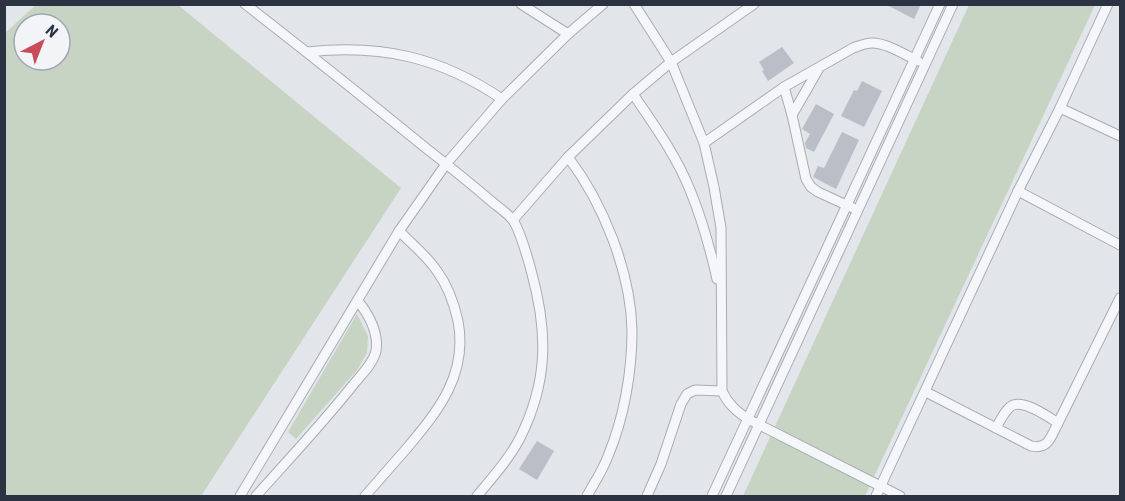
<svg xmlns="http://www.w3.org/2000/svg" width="1125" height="501" font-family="'Roboto Condensed',sans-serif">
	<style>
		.green { fill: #c7d4c4; fill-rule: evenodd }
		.building { fill: #babec7 }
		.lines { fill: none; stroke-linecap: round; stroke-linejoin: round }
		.minor-casing { stroke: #a7acb4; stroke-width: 11 }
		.minor { stroke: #f5f6f9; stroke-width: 9 }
	</style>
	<rect width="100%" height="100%" fill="#e2e5ea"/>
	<g class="green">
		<path d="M37,4l141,1 223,183 -200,308h-196v-463zM24,24h36v36h-36z"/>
		<path d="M969,5h126l-230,491h-122z"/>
		<path d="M357,314l11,22 -1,17 -10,17 -61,69 -8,-7z"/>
	</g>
	<g class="building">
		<path d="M885,4h36l-7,15z"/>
		<path d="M782,47l12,16 -26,18 -6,-10 2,-1 -5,-8z"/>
		<path d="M862,81l20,10 -18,36 -23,-11 13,-26 3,1z"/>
		<path d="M816,104l18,10 -20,38 -8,-4 -1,-5 5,-9 -8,-5z"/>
		<path d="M842,132l17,8 -23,49 -23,-12 5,-11 6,2z"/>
		<path d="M537,441l17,10 -17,29 -18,-11z"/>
	</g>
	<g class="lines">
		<g class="minor-casing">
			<g id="minor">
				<path d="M245,4c62,48 122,96 182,145 22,17 43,34 64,52 7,6 15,11 21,18 7,8 17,43 20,55 16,59 16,108 -12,164 -11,21 -28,40 -43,58"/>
				<path d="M521,4l47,30"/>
				<path d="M634,4l37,58 33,81 10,44 7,41 1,163c6,13 14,20 26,28l152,77"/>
				<path d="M307,52c74,-8 133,5 195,47"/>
				<path d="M784,87l8,28 14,64 5,8 7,5 35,16"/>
				<path d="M633,94c21,31 43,61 57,96 12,29 20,58 27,89"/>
				<path d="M1060,108l60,28"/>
				<path d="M792,115l26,-45"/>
				<path d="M704,143l80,-56 69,-39c6,-2 12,-5 19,-5 15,0 33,12 46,18"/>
				<path d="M568,157c35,46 63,115 64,174 0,41 -8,87 -24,125 -5,14 -14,27 -21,40"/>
				<path d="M1018,191l102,54"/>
				<path d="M513,220l55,-63 65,-63 38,-32 83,-58"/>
				<path d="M926,392l105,54c18,4 20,-10 27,-23l62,-125"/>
				<path d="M996,428c4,-7 8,-16 14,-21 11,-10 37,9 48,16"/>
				<path d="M240,496l159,-265 47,-67 56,-65 66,-65 35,-30"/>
				<path d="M256,496c32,-36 66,-72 97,-111 7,-9 20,-21 23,-34 3,-19 -7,-36 -18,-50"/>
				<path d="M365,496c14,-16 28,-32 42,-48 32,-38 61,-74 51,-127 -4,-18 -10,-35 -21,-50 -10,-15 -25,-27 -38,-40"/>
				<path d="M647,496l14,-32 20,-60 6,-10 8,-4 27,1"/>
				<path d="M712,496l228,-492"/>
				<path d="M726,496l227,-492"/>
				<path d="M876,496l142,-305 42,-83 48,-104"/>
			</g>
		</g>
		<use href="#minor" class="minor"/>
	</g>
	<rect width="1125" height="501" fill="none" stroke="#2b3242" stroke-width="12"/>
	<g transform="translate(42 42) rotate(42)"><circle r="28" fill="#f2f4f8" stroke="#a2a6af" stroke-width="1.5"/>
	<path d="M0-4.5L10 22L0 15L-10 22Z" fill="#ca4c5b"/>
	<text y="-9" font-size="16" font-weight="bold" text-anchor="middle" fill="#2b3242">N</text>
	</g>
</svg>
